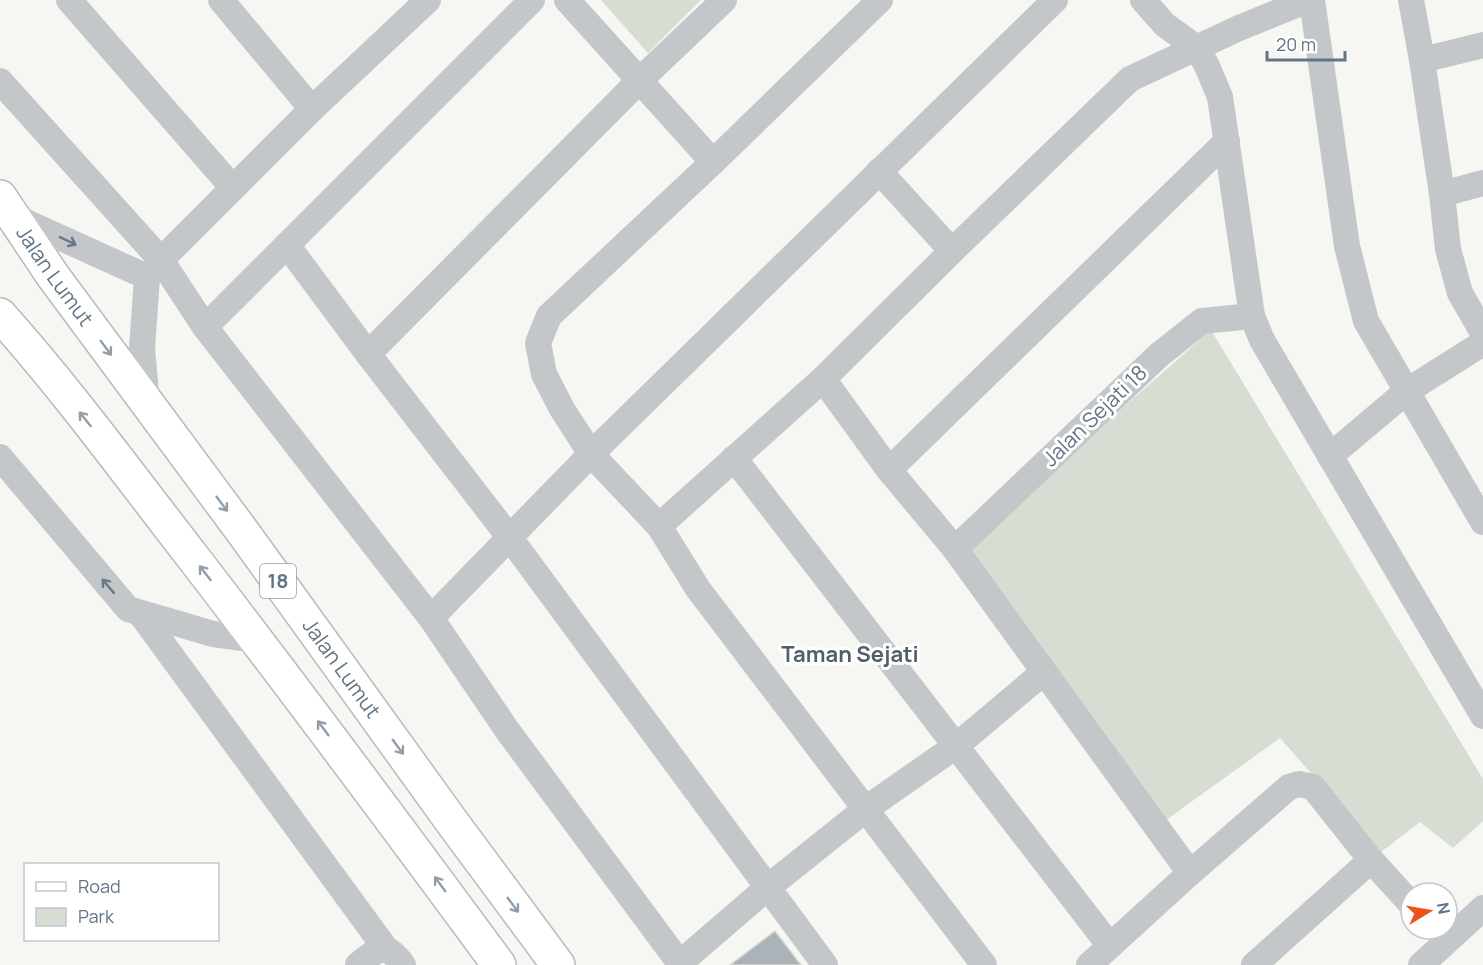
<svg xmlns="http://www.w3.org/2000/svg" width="1483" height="965" font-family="Manrope,sans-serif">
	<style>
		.green { fill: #d6ddd3 }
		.building { fill: #abb3b8; stroke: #d7d7d5; stroke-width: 1.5 }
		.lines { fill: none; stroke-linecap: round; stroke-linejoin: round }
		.major-casing { stroke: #b6babe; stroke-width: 36 }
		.minor { stroke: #c3c7ca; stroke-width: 26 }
		.major { stroke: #fff; stroke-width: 33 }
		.oneway { stroke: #687988 }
		.oneway2 { stroke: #929ea9 }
		.labels { text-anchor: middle; stroke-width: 6; stroke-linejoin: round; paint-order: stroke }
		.shield { fill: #fff; stroke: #929ea9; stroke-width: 1.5 }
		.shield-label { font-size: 20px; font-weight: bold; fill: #637584 }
		.street-label { font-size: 21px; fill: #637584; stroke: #fff }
		.neighbourhood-label { font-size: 22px; font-weight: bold; fill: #515e69; stroke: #fff }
	</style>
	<rect width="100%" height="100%" fill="#f6f6f2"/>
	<g class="green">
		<path d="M601,0h100l-53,53z"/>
		<path d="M1211,330l272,449v42l-30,27 -33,-26 -39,30 -101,-114 -114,82 -200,-274z"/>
	</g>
	<path class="building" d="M775,931l26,34h-71z"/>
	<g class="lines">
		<g class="major-casing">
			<g id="major">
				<path id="s1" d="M0,197l53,79 192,259 207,287 106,143"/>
				<path d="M0,315c68,76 129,160 192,241 104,135 206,272 307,409"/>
			</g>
		</g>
		<g class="minor">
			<path d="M69,0l164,188"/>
			<path d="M221,0l91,109"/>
			<path d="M567,0l146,162"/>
			<path d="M880,0l-167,162 -164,154 -11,27 6,31 18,35 29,45 68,72 39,63 286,376"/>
			<path d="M1143,0l22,25 32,23 10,18 13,31 32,219 10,24 221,376"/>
			<path d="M1312,0l35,246 19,75 117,201"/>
			<path d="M1411,0l11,60 20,134 6,55 12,44 23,40"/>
			<path d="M1422,60l61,-15"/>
			<path d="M0,81l161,179 44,67 226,291 76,112 174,235"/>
			<path d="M879,171l73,80"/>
			<path d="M1442,194l41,-11"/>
			<path d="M15,217l132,60"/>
			<path d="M287,245l81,109 142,184 315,427"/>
			<path d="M205,327l327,-327"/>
			<path d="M368,354l272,-274 84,-80"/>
			<path d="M823,379l66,91 66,79 235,324"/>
			<path d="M147,403l-5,-54 5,-72 14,-17 151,-151 116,-109"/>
			<path d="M1330,456l77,-65 76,-48"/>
			<path d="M0,457l128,152 85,25 44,6"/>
			<path d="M734,458l376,488"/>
			<path d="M889,470l338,-329"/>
			<path d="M659,526l164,-147 129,-128 178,-172 109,-51 69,-28"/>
			<path d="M955,549l204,-194 43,-34 50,-5"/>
			<path d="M140,613l246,336"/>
			<path d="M431,618l160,-164 464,-454"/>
			<path d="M680,963l87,-75 100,-80 89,-62 88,-74"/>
			<path d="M358,965c20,-16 27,-25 45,0"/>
			<path d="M1089,965l101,-92 99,-86 10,-3 14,3 58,73 40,44"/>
			<path d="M1254,965l117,-105"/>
			<path d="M1421,965l62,-57"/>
		</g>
		<use href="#major" class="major"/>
	</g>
	<defs><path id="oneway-shaft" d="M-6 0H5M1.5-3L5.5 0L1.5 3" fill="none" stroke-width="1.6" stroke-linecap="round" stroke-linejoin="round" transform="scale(1.5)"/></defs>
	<g class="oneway">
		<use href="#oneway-shaft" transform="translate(68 241) rotate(25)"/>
		<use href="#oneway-shaft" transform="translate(108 586) rotate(-130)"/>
	</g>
	<g class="oneway2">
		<use href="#oneway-shaft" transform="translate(106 348) rotate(54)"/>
		<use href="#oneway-shaft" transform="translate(85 419) rotate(-129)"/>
		<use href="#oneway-shaft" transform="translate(222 504) rotate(53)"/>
		<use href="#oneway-shaft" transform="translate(205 573) rotate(-128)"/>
		<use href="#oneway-shaft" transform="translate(323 728) rotate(-127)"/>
		<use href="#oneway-shaft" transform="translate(398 747) rotate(54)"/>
		<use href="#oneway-shaft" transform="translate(440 884) rotate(-126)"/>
		<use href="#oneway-shaft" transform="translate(513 905) rotate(53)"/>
	</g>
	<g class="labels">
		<rect class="shield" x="260" y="564" width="36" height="34" rx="4.5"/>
		<g class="shield-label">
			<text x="278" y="588">18</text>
		</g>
		<g class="street-label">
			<text dy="7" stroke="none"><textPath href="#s1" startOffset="96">Jalan Lumut</textPath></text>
			<text transform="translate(1095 416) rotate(-44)" y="7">Jalan Sejati 18</text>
			<text dy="7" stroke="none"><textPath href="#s1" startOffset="582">Jalan Lumut</textPath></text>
		</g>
		<g class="neighbourhood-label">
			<text x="850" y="662">Taman Sejati</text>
		</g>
	</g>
	<rect x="24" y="863" width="195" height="78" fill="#ffffff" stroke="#c1c8ce" stroke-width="1.5"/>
	<rect x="36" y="882" width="30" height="9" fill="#ffffff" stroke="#c1c8ce" stroke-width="1.5"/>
	<text x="78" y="893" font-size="18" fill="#637584">Road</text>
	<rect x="36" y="908" width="30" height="18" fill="#d6ddd3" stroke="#c1c8ce" stroke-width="1.5"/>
	<text x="78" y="923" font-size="18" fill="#637584">Park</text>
	<g transform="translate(1429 911) rotate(79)"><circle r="28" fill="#ffffff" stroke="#c1c8ce" stroke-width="1.5"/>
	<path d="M0-4.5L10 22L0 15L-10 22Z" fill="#eb521c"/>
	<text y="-9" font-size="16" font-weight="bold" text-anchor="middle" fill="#637584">N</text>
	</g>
	<path d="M1267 51v9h78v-9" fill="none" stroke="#637584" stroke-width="3"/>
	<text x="1276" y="51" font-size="18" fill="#637584" stroke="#ffffff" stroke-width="4.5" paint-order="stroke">20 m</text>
</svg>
